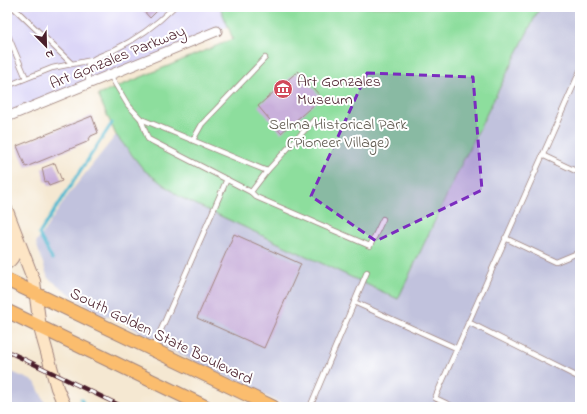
<svg xmlns="http://www.w3.org/2000/svg" width="587" height="414" font-family="'Indie Flower',sans-serif">
	<style>
		.built { fill: #dbd6f7 }
		.industrial { fill: #c1c2dd }
		.green { fill: #8dde9d; stroke: #6c7e64 }
		.lines { fill: none; stroke-linecap: round; stroke-linejoin: round }
		.stream { stroke: #53bad1; stroke-width: 3 }
		.building { fill: #c9b0db }
		.lane-casing { stroke: #a0847e; stroke-width: 6 }
		.street-casing { stroke: #a0847e; stroke-width: 11 }
		.secondary-casing { stroke: #a0847e; stroke-width: 14 }
		.primary-casing { stroke: #a0847e; stroke-width: 15 }
		.lane { stroke: #fff; stroke-width: 4.5 }
		.street { stroke: #fff; stroke-width: 9 }
		.secondary { stroke: #fde5c5; stroke-width: 12 }
		.primary { stroke: #fbbd6e; stroke-width: 13 }
		.rail-casing { stroke: #4a1f2b; stroke-width: 4.5 }
		.rail { stroke: #fff; stroke-width: 3; stroke-dasharray: 9; stroke-linecap: butt }
		.marked { fill: #7b2cbf; fill-opacity: 0.2; stroke: #7b2cbf; stroke-width: 3; stroke-dasharray: 8 5; stroke-linejoin: round }
		.labels { text-anchor: middle; stroke-width: 4; stroke-linejoin: round; paint-order: stroke }
		.street-label { font-size: 16px; fill: #4a1f2b; stroke: #fff }
		.poi-label { font-size: 16px; fill: #4a1f2b; stroke: #fff; text-anchor: start }
		.park-label { font-size: 16px; fill: #5e584d; stroke: #fff }
	</style>
	<rect width="100%" height="100%" fill="#fff"/>
	<filter id="ink" filterUnits="userSpaceOnUse"><feTurbulence type="fractalNoise" baseFrequency=".025" numOctaves="2"/><feDisplacementMap in="SourceGraphic" scale="8" xChannelSelector="R" yChannelSelector="G"/><feConvolveMatrix kernelMatrix="1 2 1 2 8 2 1 2 1" color-interpolation-filters="sRGB"/></filter>
	<filter id="wash" filterUnits="userSpaceOnUse"><feTurbulence type="fractalNoise" baseFrequency=".012" numOctaves="4" result="noise"/><feDisplacementMap in="SourceGraphic" scale="16" xChannelSelector="R" yChannelSelector="G"/><feGaussianBlur stdDeviation="0.9" result="paint"/><feColorMatrix in="noise" values="0 0 0 0 0 0 0 0 0 0 0 0 0 0 0 0 0 1.4 0 .05"/><feComposite in="paint" operator="in"/></filter>
	<g filter="url(#wash)">
		<rect width="100%" height="100%" fill="#f5e8d2"/>
		<path class="built" d="M7,7h213l8,20 -221,94z"/>
		<g class="industrial">
			<path d="M540,7h40v400h-291l-119,-57 -56,-33 -15,-2 -51,-37 -12,-35 33,-49 47,-59 28,35 36,27 218,102 64,-136z"/>
			<path d="M7,370l28,12 12,25h-40z"/>
		</g>
		<path class="green" d="M220,7h320l-78,156 -64,136 -218,-102 -36,-27 -28,-35 -18,-40 135,-56z"/>
		<g class="lines">
			<g class="stream">
				<path d="M52,259l-13,-25 73,-111"/>
				<path d="M81,399l4,8"/>
			</g>
		</g>
		<g id="blocks">
			<g class="building">
				<path d="M140,7h21l-11,11z"/>
				<path d="M298,71l24,27 -41,35 -23,-27z"/>
				<path d="M92,116l6,17 -7,3 -4,6 -61,25 -9,-21z"/>
				<path d="M55,163l7,18 -13,5 -2,-5 -2,1 -3,-14z"/>
				<path d="M234,234l67,30 -37,84 -67,-30z"/>
			</g>
		</g>
	</g>
	<g filter="url(#ink)">
		<use href="#blocks" fill-opacity="0" stroke="#a0847e" stroke-width="1"/>
		<g class="lines">
			<g class="lane-casing">
				<g id="lane">
					<path d="M13,7l58,56"/>
					<path d="M7,13l3,-6"/>
					<path d="M7,33l19,45"/>
					<path d="M110,75l18,30 13,14 126,52 47,-51"/>
					<path d="M89,83c-1,-5 -3,-12 -1,-18 4,-8 19,-11 26,-15 23,-11 42,-25 60,-43"/>
					<path d="M7,86l45,-18 40,-8"/>
					<path d="M141,119l7,20 103,53"/>
					<path d="M193,140l9,-16 63,-66"/>
					<path d="M542,155l38,18"/>
					<path d="M267,171l-16,21 5,5 114,49 13,-27"/>
					<path d="M505,238l51,24 24,-10"/>
					<path d="M354,302l102,46"/>
					<path d="M468,322l112,56"/>
					<path d="M153,348l74,-169"/>
					<path d="M310,407l57,-135"/>
					<path d="M454,407l-19,-9 145,-327"/>
					<path d="M575,407l5,-2"/>
				</g>
			</g>
			<g class="street-casing">
				<path id="street" d="M7,117l210,-86"/>
			</g>
			<g class="secondary-casing">
				<g id="secondary">
					<path d="M7,211l27,70 6,47 17,60 8,19"/>
					<path d="M7,263c10,-7 8,-15 6,-25"/>
				</g>
			</g>
			<g class="primary-casing">
				<g id="primary">
					<path d="M7,280l266,127"/>
					<path d="M7,311l199,96"/>
				</g>
			</g>
			<use href="#lane" class="lane"/>
			<use href="#street" class="street"/>
			<use href="#secondary" class="secondary"/>
			<use href="#primary" class="primary"/>
			<g class="rail-casing">
				<path id="rail" d="M7,351l116,56"/>
			</g>
			<use href="#rail" class="rail"/>
		</g>
	</g>
	<path class="marked" d="M367,73l106,4 9,113 -106,51 -65,-45z"/>
	<defs>
		<g id="museum-disc" transform="scale(1)"><circle r="9.5" fill="#d1495b" stroke="#fff"/><path d="M0-6L6-3V-2H-6V-3ZM-5-1h2V3h-2ZM-1-1h2V3h-2ZM3-1h2V3H3ZM-6 4H6V6H-6Z" fill="#fff"/></g>
	</defs>
	<g fill-rule="evenodd">
		<use href="#museum-disc" x="283" y="89"/>
	</g>
	<g class="labels">
		<g class="street-label">
			<text transform="translate(117 56) rotate(-22)" y="6">Art Gonzales Parkway</text>
			<text transform="translate(162 335) rotate(26)" y="6">South Golden State Boulevard</text>
		</g>
		<g class="poi-label">
			<text x="297" y="86">Art Gonzales<tspan x="297" dy="18">Museum</tspan></text>
		</g>
		<g class="park-label">
			<text x="338" y="129">Selma Historical Park<tspan x="338" dy="18">(Pioneer Village)</tspan></text>
		</g>
	</g>
	<rect width="587" height="414" fill="none" stroke="#fff" stroke-width="24"/>
	<g transform="translate(46 46) rotate(157)" stroke="#ffffff" stroke-width="3" paint-order="stroke">
	<path d="M0-3L7 15L0 10L-7 15Z" fill="#4a1f2b"/>
	<text y="-6" font-size="11" font-weight="bold" text-anchor="middle" fill="#4a1f2b">N</text>
	</g>
</svg>
